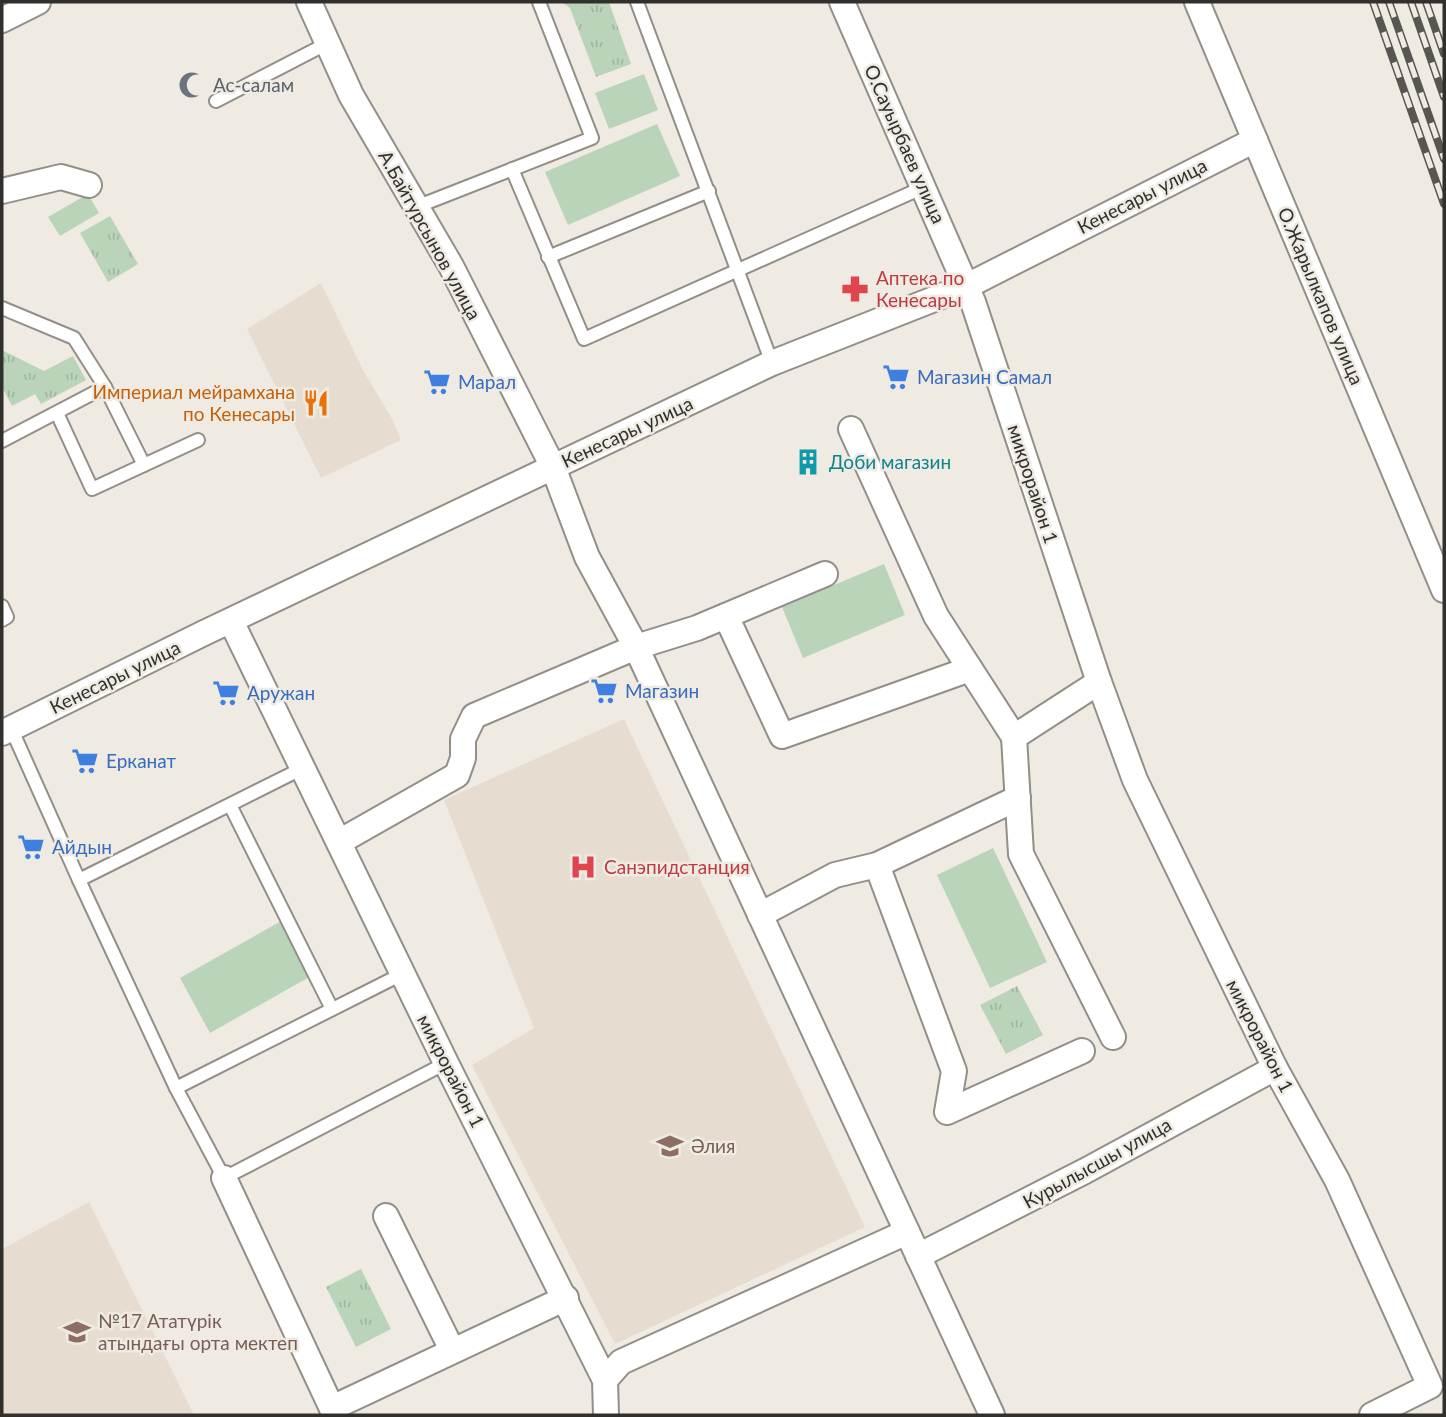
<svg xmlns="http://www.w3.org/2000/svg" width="1446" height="1417" font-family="Lato,sans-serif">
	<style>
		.built { fill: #e6ddd0 }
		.grass { fill: #bad4ba }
		.park { fill: url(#park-tufts) }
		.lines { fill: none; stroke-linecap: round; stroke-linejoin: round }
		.service-casing { stroke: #938f88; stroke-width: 16 }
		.minor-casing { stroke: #938f88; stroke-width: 28 }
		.service { stroke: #fff; stroke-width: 12 }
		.minor { stroke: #fff; stroke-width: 24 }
		.rail-casing { stroke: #575652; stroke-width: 8 }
		.rail { stroke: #efebe3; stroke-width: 5; stroke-dasharray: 16; stroke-linecap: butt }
		.labels { text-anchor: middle; stroke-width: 5; stroke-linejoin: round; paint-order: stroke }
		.worship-label { font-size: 19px; fill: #5b616d; stroke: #efebe3; text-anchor: start }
		.street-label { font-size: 19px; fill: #31302d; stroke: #efebe3 }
		.health-label { font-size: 19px; fill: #be3a42; stroke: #efebe3; text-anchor: start }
		.shop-label { font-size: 19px; fill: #366cbe; stroke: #efebe3; text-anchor: start }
		.food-label { font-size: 19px; fill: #c56008; stroke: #efebe3; text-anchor: end }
		.culture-label { font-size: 19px; fill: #0d838f; stroke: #efebe3; text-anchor: start }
		.education-label { font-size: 19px; fill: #785e54; stroke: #efebe3; text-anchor: start }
	</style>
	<defs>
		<pattern id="park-tufts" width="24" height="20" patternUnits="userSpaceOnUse" patternTransform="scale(1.75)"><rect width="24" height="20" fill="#bad4ba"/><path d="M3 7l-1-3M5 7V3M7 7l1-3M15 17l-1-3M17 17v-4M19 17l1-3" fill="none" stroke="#a0b6a0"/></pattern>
	</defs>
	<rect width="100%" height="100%" fill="#efebe3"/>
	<g class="built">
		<path d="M321,283l42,87 29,49 9,21 -80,38 -74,-149z"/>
		<path d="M624,719l241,508 -250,117 -143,-279 62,-37 -90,-228z"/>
		<path d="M89,1202l105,213h-192v-166z"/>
	</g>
	<g class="grass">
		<path d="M644,74l14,36 -49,19 -14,-36z"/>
		<path d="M657,124l23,52 -112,49 -23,-53z"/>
		<path d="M88,194l11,19 -39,23 -12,-19z"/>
		<path d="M884,564l21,51 -102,43 -21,-51z"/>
		<path d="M993,848l54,114 -57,26 -53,-113z"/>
		<path d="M283,920l30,55 -103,58 -30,-55z"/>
	</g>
	<g class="park">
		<path d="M562,2h47l22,62 -35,13 -26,-69z"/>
		<path d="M110,216l28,48 -30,18 -28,-49z"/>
		<path d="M2,350l42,21 29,-15 13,24 -45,24 -6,-10 -23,12 -10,-19z"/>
		<path d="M1017,986l26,49 -37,19 -26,-49z"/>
		<path d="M361,1269l30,60 -35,18 -30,-60z"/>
	</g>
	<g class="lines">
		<g class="service-casing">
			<g id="service">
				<path d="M637,2l135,361"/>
				<path d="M216,101l112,-58"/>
				<path d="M512,169l72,170 340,-152"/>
				<path d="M416,207l176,-69 -53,-136"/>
				<path d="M548,257l161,-66"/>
				<path d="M2,308l72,30 31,49 39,78"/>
				<path d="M57,413l35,76 106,-49"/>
				<path d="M2,441l103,-54"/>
				<path d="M2,606l5,11 -5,3"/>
				<path d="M11,728l68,152"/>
				<path d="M303,768l-224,112 97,208 48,90 222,-115"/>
				<path d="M230,805l102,204"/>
				<path d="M176,1088l226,-114"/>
			</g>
		</g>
		<g class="minor-casing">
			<g id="minor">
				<path d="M309,2l42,93 100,171 102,201 34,90 49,90 356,768"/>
				<path d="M842,2l131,300 126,380 36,98 140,288 62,112 93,206 -58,29"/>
				<path d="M1197,2l247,588"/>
				<path d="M2,20l36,-18"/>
				<path d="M2,191l59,-14 28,8"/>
				<path d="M851,429l85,187 78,121 85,-55"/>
				<path d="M726,616l56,120 188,-67"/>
				<path d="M231,621l215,442 159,317 1,35"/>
				<path d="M2,733l202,-100 568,-270 195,-77 288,-146"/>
				<path d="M1014,737l7,117 92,183"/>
				<path d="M339,842l118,-67 6,-17v-19l11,-23 162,-69 61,-19 128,-54"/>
				<path d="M877,865l77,206 -7,41 135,-61"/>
				<path d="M760,915l75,-40 42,-10 141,-67"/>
				<path d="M224,1178l111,237"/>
				<path d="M386,1216l66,134"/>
				<path d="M918,1256l167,-85 190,-103"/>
				<path d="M605,1380l16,-18 286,-130"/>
				<path d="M332,1408l234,-110"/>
			</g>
		</g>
		<use href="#service" class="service"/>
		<use href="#minor" class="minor"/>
		<g class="rail-casing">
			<g id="rail">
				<path d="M1373,2l71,202"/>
				<path d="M1389,2l55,157"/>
				<path d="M1411,2l33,95"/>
				<path d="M1426,2l18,52"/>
			</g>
		</g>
		<use href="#rail" class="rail"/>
	</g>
	<defs>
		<g id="mosque-bare" transform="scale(2.1)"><path d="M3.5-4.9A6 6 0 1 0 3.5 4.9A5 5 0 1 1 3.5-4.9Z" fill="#6b7280" stroke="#efebe3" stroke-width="2.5" paint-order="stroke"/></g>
		<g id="pharmacy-bare" transform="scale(2.1)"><path d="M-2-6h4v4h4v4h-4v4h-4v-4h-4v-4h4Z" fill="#e0444e" stroke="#efebe3" stroke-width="2.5" paint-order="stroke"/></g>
		<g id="supermarket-bare" transform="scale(2.1)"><path d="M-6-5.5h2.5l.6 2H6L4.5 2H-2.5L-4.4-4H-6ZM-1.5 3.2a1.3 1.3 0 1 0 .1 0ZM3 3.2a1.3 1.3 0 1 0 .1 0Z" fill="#3f7fe0" stroke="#efebe3" stroke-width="2.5" paint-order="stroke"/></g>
		<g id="restaurant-bare" transform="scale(2.1)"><path d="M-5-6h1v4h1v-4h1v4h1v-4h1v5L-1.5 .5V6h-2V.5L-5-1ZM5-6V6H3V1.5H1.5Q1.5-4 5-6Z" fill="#e8710a" stroke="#efebe3" stroke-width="2.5" paint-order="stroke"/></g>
		<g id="building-bare" transform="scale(2.1)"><path d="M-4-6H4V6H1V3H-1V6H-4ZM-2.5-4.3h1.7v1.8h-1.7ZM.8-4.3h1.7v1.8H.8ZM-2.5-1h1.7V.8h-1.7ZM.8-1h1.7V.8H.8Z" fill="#0f9aa8" stroke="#efebe3" stroke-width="2.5" paint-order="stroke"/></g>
		<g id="hospital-bare" transform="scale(2.1)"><path d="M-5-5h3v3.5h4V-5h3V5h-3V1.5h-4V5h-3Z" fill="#e0444e" stroke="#efebe3" stroke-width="2.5" paint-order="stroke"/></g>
		<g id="school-bare" transform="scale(2.1)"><path d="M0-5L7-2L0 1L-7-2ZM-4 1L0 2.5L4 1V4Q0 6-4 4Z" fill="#8d6e63" stroke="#efebe3" stroke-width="2.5" paint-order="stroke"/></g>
	</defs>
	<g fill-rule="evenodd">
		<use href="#mosque-bare" x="192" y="85"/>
		<use href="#pharmacy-bare" x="855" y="289"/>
		<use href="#supermarket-bare" x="896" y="377"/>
		<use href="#supermarket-bare" x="437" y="382"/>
		<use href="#restaurant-bare" x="316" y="403"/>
		<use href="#building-bare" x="808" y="462"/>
		<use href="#supermarket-bare" x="604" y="691"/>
		<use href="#supermarket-bare" x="226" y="693"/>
		<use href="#supermarket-bare" x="85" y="761"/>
		<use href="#supermarket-bare" x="31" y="847"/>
		<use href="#hospital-bare" x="583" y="867"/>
		<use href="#school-bare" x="670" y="1146"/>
		<use href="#school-bare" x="77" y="1332"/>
	</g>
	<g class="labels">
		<g class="worship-label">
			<text x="213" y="92">Ас-салам</text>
		</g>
		<g class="street-label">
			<text transform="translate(905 144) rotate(66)" y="7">О.Сауырбаев улица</text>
			<text transform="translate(1142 196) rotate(-27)" y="7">Кенесары улица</text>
			<text transform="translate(430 235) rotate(61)" y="7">А.Байтурсынов улица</text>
			<text transform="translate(1321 296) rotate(67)" y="7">О.Жарылкапов улица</text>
			<text transform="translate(627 432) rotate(-25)" y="7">Кенесары улица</text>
			<text transform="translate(1033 484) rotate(72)" y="7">микрорайон 1</text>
			<text transform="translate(115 677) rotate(-26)" y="7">Кенесары улица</text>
			<text transform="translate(1260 1036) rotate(63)" y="7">микрорайон 1</text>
			<text transform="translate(451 1071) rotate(63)" y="7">микрорайон 1</text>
			<text transform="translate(1097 1163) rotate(-29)" y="7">Курылысшы улица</text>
		</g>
		<g class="health-label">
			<text x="876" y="285">Аптека по<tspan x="876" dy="22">Кенесары</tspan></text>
			<text x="604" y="874">Санэпидстанция</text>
		</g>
		<g class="shop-label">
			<text x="917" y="384">Магазин Самал</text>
			<text x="458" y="389">Марал</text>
			<text x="625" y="698">Магазин</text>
			<text x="247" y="700">Аружан</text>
			<text x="106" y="768">Ерканат</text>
			<text x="52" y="854">Айдын</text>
		</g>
		<g class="food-label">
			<text x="295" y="399">Империал мейрамхана<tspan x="295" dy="22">по Кенесары</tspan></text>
		</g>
		<g class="culture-label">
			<text x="829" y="469">Доби магазин</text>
		</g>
		<g class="education-label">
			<text x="691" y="1153">Әлия</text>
			<text x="98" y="1328">№17 Ататүрік<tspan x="98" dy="22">атындағы орта мектеп</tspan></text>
		</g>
	</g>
	<rect width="1446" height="1417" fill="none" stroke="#31302d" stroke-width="7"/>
</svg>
